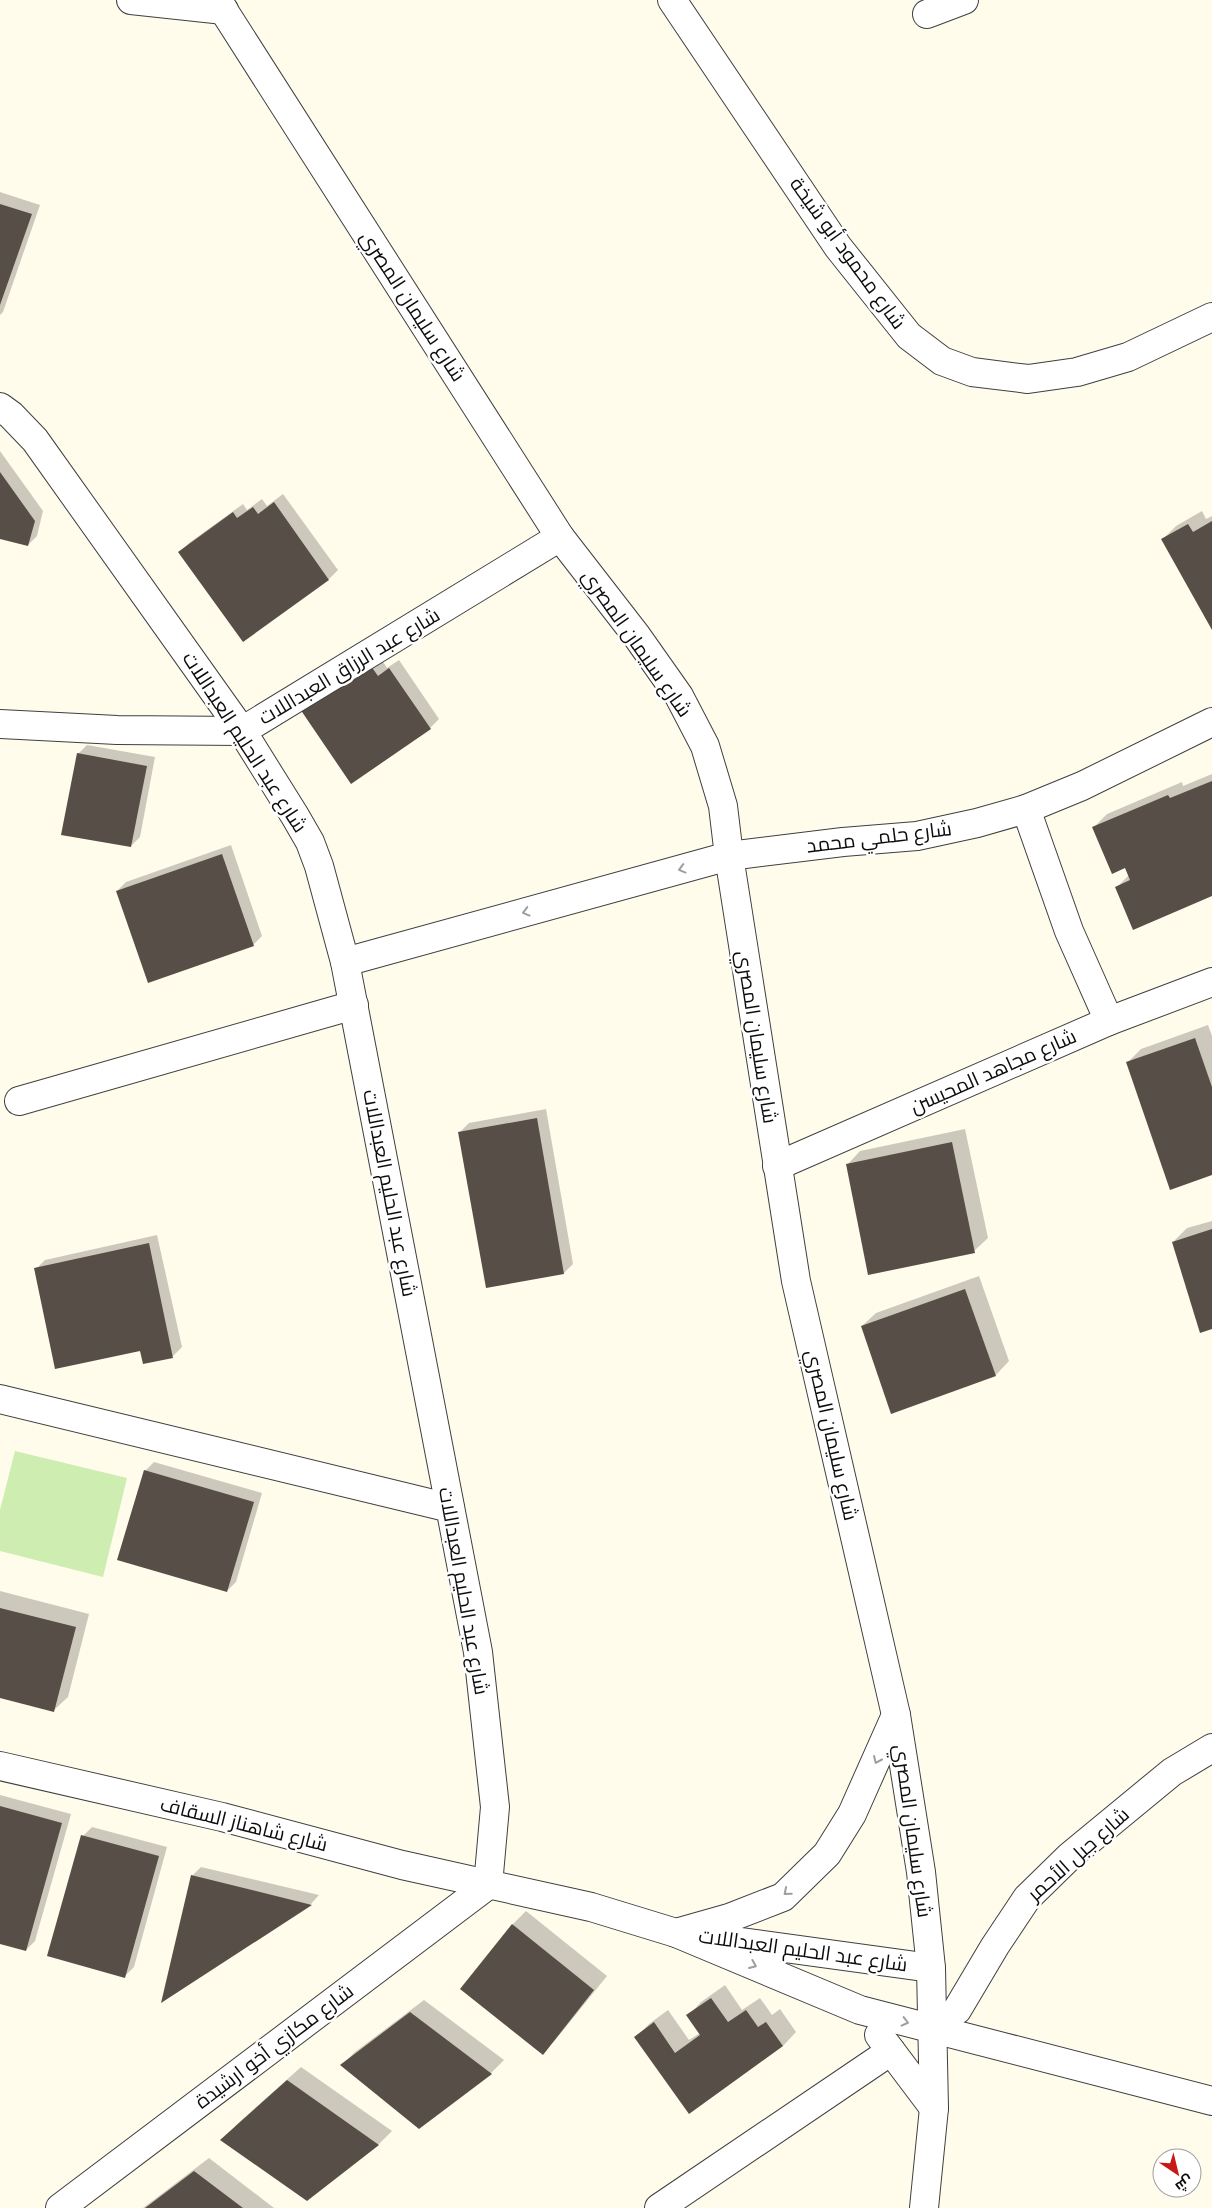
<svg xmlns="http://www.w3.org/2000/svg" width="1212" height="2208" font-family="Spectral,Cairo,serif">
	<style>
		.green { fill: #cdedb1 }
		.shadow { fill: #0003 }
		.building { fill: #564e47 }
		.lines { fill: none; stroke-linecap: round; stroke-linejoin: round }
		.minor-casing { stroke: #3f3f3f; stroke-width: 30 }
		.minor { stroke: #fff; stroke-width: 28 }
		.oneway { stroke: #9e9e9e }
		.labels { text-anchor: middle; stroke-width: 5; stroke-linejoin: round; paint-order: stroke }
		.street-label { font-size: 20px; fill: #0c0c0c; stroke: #fff }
	</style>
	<rect width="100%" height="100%" fill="#fffceb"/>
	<path class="green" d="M15,1451l112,27 -24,99 -103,-26v-41z"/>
	<g class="shadow">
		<path d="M0,192l40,13 -37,107 -3,3z"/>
		<path d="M0,451l43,60 -6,25 -9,9 -28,-7z"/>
		<path d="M283,494l55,76 -9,9 -86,62 -63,-89 9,-9 54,-39 4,6 15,-11 5,7z"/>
		<path d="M1202,511l4,8 6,-3v112l-49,-89 13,-13z"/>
		<path d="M376,651l11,17 12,-8 40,59 -9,9 -79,54 -52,-76z"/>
		<path d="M87,745l68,12 -15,80 -9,9 -53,-92z"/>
		<path d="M1212,774v121l-95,-8 12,-12 -4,-8 -31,-40 13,-13 75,-32 1,4z"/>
		<path d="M231,845l31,91 -9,9 -136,-54 9,-9z"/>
		<path d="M1208,1025l4,11v137l-85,-110 14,-14z"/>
		<path d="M546,1109l27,155 -9,9 -77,13 -27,-154 9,-9z"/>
		<path d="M965,1129l23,109 -14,13 -127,-86 13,-14z"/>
		<path d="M1212,1221v107l-39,-86 14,-14z"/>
		<path d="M157,1235l25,112 -9,9 -29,7 -3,-14 -105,-80 9,-9z"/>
		<path d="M979,1276l30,85 -13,14 -134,-49 14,-13z"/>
		<path d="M154,1462l108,31 -26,89 -9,9 -82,-120z"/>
		<path d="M0,1591l89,23 -21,83 -14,13 -54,-14z"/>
		<path d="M0,1795l71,19 -36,127 -9,9 -26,-7z"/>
		<path d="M92,1827l75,20 -33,120 -9,9 -42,-140z"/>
		<path d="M201,1867l118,28 -8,9 -148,96 29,-124z"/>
		<path d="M526,1911l81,65 -51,63 -13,14 -30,-129z"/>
		<path d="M725,1985l17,25 18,-12 12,17 8,-6 16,23 -13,14 -94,66 -53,-75 13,-13 19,-14 21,30 11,-7 -12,-17 13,-14z"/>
		<path d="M424,2000l80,60 -13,13 -72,55 -77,-63 13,-13z"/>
		<path d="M301,2067l91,64 -13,13 -73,55 -71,-73z"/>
		<path d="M209,2158l65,50h-131z"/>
	</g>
	<g class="building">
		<path d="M0,204l32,10 -32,91z"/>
		<path d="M0,472l35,49 -7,25 -28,-7z"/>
		<path d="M274,502l55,78 -86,62 -65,-90 55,-40 4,6 16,-11 5,7z"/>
		<path d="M1212,521v109l-51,-91 27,-15 5,8z"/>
		<path d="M366,659l12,17 11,-8 42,61 -80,55 -53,-78z"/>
		<path d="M77,753l70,13 -16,81 -70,-12z"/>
		<path d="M1212,781v115l-79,34 -18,-43 15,-7 -5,-12 -13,6 -20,-47 76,-32 2,3z"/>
		<path d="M222,854l32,92 -106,37 -32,-92z"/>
		<path d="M1195,1038l17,49v88l-42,15 -44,-128z"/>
		<path d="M537,1118l27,156 -78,14 -28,-156z"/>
		<path d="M952,1142l23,111 -107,22 -22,-111z"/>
		<path d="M1212,1229v100l-12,4 -28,-91z"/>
		<path d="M149,1243l24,115 -30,6 -3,-13 -85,18 -21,-101z"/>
		<path d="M965,1289l31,87 -105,38 -30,-88z"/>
		<path d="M144,1470l110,32 -27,90 -110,-32z"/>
		<path d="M0,1608l76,19 -22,85 -54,-14z"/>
		<path d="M0,1806l62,17 -36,128 -26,-7z"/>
		<path d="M81,1835l78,21 -34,122 -78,-22z"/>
		<path d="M191,1875l121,30 -151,98z"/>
		<path d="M512,1924l82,66 -51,65 -83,-66z"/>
		<path d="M711,1998l17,24 18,-12 12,17 8,-5 17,24 -94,68 -55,-77 20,-15 21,31 25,-18 -14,-20z"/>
		<path d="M410,2012l82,62 -73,55 -79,-64z"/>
		<path d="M287,2080l92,65 -72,56 -87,-61z"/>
		<path d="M194,2171l49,37h-98z"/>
	</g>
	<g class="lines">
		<g class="minor-casing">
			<g id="minor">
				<path d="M131,0l93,10"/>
				<path d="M217,0l343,537 76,98 43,61 26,50 18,60 6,50 67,425 100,434 25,157 10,96 3,140 -10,100"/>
				<path d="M672,0l166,247 71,89 33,25 30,11 56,7 49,-7 51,-15 84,-40"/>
				<path d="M927,14l37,-14"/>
				<path d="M0,407l11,8 24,25 207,291 53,85 15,26 9,24 26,96 133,690 17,155 -7,78"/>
				<path d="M0,724l117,6 125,1 318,-194"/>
				<path d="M1026,809l43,122 40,90"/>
				<path d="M345,962l384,-106 114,-14 74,-6 60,-13 49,-14 56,-23 130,-64"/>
				<path d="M19,1101l335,-96"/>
				<path d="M777,1166l332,-145 103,-39"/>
				<path d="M0,1399l450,109"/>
				<path d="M0,1766l222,51 180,48 189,42 85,26 184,77 352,91"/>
				<path d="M676,1933l53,-15 54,-21 44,-43 25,-40 44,-99"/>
				<path d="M712,1938l219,30"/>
				<path d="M932,2028l25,-18 38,-64 32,-48 43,-42 102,-84 40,-24"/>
				<path d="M879,2035l55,73"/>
				<path d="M60,2208l428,-323"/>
				<path d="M659,2208l232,-157"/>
			</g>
		</g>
		<use href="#minor" class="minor"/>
	</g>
	<defs><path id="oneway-chevron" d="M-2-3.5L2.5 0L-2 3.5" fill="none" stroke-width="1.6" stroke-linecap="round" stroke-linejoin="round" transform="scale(1.25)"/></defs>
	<g class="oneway">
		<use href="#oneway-chevron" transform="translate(682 869) rotate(165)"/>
		<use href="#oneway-chevron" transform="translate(526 912) rotate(165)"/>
		<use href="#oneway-chevron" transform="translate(877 1760) rotate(114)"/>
		<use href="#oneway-chevron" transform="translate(787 1892) rotate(140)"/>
		<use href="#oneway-chevron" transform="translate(753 1965) rotate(23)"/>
		<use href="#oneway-chevron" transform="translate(905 2022) rotate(14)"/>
	</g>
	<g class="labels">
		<g class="street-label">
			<text transform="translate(848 253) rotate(54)" y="7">شارع محمود أبو شيخة</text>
			<text transform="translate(413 306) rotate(57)" y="7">شارع سليمان المصري</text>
			<text transform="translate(637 643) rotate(55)" y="7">شارع سليمان المصري</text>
			<text transform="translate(349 666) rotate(-31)" y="7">شارع عبد الرزاق العبداللات</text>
			<text transform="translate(245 742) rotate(57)" y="7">شارع عبد الحليم العبداللات</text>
			<text transform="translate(879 837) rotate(-7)" y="7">شارع حلمي محمد</text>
			<text transform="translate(757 1037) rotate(81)" y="7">شارع سليمان المصري</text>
			<text transform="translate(993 1071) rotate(-24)" y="7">شارع مجاهد المحيسن</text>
			<text transform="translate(390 1193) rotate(79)" y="7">شارع عبد الحليم العبداللات</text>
			<text transform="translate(832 1435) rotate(77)" y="7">شارع سليمان المصري</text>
			<text transform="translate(464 1591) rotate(80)" y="7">شارع عبد الحليم العبداللات</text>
			<text transform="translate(244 1824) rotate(14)" y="7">شارع شاهناز السقاف</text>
			<text transform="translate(913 1831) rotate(82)" y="7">شارع سليمان المصري</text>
			<text transform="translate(1078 1854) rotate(-42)" y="7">شارع جبل الأحمر</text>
			<text transform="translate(803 1950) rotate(8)" y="7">شارع عبد الحليم العبداللات</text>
			<text transform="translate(274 2046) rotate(-37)" y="7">شارع مكازي أخو ارشيدة</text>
		</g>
	</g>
	<g transform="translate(1177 2173) rotate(145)"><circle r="24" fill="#ffffff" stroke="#9e9e9e"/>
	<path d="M0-4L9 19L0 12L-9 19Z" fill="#c81918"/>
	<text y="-8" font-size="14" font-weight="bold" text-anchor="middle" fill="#0c0c0c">ش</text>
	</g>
</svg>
